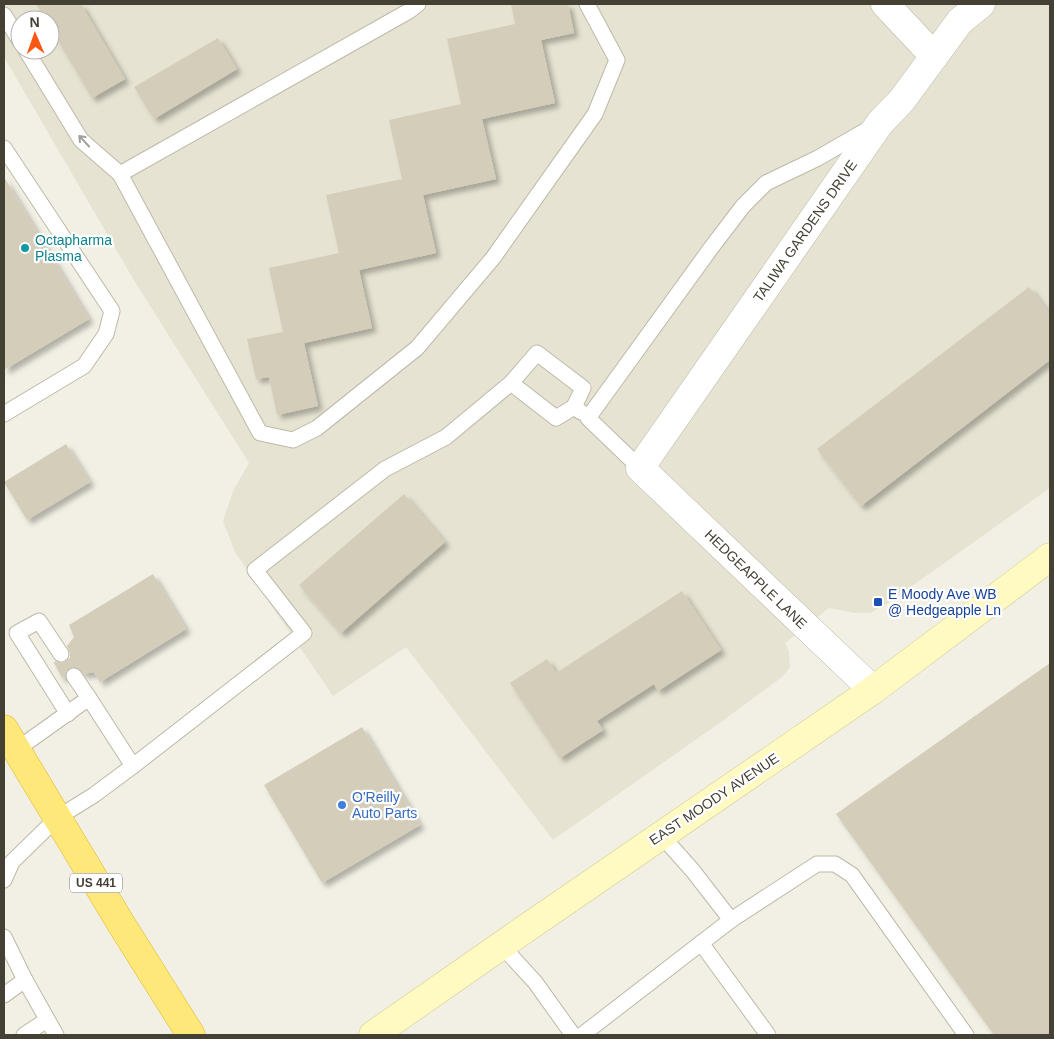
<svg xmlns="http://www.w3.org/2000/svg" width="1054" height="1039" font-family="Arial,sans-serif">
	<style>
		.residential { fill: #e6e3d2; fill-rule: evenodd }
		.building { fill: #d4cdba; filter: url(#shadow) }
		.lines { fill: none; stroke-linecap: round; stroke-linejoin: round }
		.service-casing { stroke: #beb9a7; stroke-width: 17 }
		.minor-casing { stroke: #beb9a7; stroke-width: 29 }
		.secondary-casing { stroke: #d3cb94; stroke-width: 29 }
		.trunk-casing { stroke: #deb833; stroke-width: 29 }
		.service { stroke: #fff; stroke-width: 15 }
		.minor { stroke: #fff; stroke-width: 28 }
		.secondary { stroke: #fff9c2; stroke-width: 28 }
		.trunk { stroke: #fee87a; stroke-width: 28 }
		.oneway { stroke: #a2a09a }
		.culture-dot { fill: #0f9aa8; stroke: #fff; stroke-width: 2 }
		.transit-dot { fill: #1a4fb4; stroke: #fff; stroke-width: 2 }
		.shop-dot { fill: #3f7fe0; stroke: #fff; stroke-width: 2 }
		.labels { text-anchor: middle; stroke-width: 4.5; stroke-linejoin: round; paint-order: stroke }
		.shield { fill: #fff; stroke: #7c7971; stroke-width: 1 }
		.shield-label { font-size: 12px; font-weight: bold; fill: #444034 }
		.street-label { font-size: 14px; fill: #444034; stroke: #fff }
		.culture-label { font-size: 14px; fill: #0d838f; stroke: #fff; text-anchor: start }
		.transit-label { font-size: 14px; fill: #164399; stroke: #fff; text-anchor: start }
		.shop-label { font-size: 14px; fill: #366cbe; stroke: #fff; text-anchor: start }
	</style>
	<defs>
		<filter id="shadow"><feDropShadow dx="4.5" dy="4.5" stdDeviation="2.5" flood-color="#0004"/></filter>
	</defs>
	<rect width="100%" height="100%" fill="#f2f0e4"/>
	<path class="residential" d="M4,4h1046v484l-162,115 -18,10h-15l-26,-5 -44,35 4,9 1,15 -8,10 -61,45 -168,118 -147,-193 -73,49 -98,-144 -12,-31 10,-30 16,-28 -114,-181 -131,-225zM20,20h30v30h-30z"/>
	<g class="building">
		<path d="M36,4h45l44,75 -33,19 -42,-71v-7h-4z"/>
		<path d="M511,4h57l6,29 -33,7 14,63 -73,16 14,60 -73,16 13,58 -77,17 13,58 -68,15 14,63 -41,9 -8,-38 -13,2 -9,-40 36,-7 -14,-64 70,-15 -13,-58 76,-16 -13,-59 72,-16 -14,-65 68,-15z"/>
		<path d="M218,38l19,31 -83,50 -20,-32z"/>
		<path d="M4,177l85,142 -85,51z"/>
		<path d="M1029,287l21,27v46l-189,146 -44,-57z"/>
		<path d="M66,444l24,38 -63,38 -23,-38z"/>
		<path d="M404,494l41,48 -104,91 -42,-48z"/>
		<path d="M153,574l33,55 -86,53 -6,-10 -10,2 -6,-6 -4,-1 -6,2 -3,8 -3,1 -8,-15 1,-2 7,2 8,-5v-5l-3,-7 7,-9 -5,-12z"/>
		<path d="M682,591l39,59 -63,41 -4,-7 -57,37 6,9 -43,28 -50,-75 37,-24 9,14z"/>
		<path d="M1050,663v372h-56l-158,-221z"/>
		<path d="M362,727l58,98 -98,58 -58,-98z"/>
	</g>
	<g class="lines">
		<g class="service-casing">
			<g id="service">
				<path d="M418,4l-9,7 -289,163 140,259 33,7 24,-12 100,-80 76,-90 102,-144 22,-54 -30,-56"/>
				<path d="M4,15l16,26"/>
				<path d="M26,50l55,90 39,34"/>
				<path d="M4,148l108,163 -6,23 -22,32 -80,48"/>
				<path d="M511,383l45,35 18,-11 7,5"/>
				<path d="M640,468l-52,-50 123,-170 32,-42 23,-23 52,-25 52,-30"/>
				<path d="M61,654l-22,-33 -22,12 51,81"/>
				<path d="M74,676l15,22"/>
				<path d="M16,750l73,-52 44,68"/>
				<path d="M4,880l8,-18 45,-44 37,-23 39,-29 171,-133 -49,-63 130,-101 61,-32 65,-54 26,-30 46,35 -9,19"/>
				<path d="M731,920l86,-56h18l17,11 114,160"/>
				<path d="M4,937l21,43 31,55"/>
				<path d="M701,943l67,92"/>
				<path d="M501,945l34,37 38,53"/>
				<path d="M4,995l21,-15"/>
				<path d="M24,1035l23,-15"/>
				<path d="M582,1035l149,-115 -38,-49 -32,-36"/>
			</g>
		</g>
		<g class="minor-casing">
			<g id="minor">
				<path d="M885,4l49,52"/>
				<path d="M873,690l-233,-222 240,-345 22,-23 58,-79 21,-17"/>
			</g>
		</g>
		<g class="secondary-casing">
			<path id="secondary" d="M373,1035l155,-108 345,-237 177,-133"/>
		</g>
		<g class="trunk-casing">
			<path id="trunk" d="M4,729l119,198 68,108"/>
		</g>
		<use href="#service" class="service"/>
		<use href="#minor" class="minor"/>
		<use href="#secondary" class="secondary"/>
		<use href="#trunk" class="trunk"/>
	</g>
	<defs><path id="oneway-shaft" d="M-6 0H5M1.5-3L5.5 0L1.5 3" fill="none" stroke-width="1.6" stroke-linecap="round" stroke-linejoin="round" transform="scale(1.25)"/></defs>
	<use class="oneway" href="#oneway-shaft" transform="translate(84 141) rotate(-133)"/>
	<circle class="culture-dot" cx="25" cy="248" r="5"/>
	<rect class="transit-dot" x="873" y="597" width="10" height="10" rx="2.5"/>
	<circle class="shop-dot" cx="342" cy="805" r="5"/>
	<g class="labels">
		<rect class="shield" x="70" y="873.5" width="52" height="19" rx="4"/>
		<g class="shield-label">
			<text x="96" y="887">US 441</text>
		</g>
		<g class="street-label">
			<text transform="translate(805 231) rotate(-55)" y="5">TALIWA GARDENS DRIVE</text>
			<text transform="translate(756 579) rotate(44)" y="5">HEDGEAPPLE LANE</text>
			<text transform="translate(714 799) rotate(-34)" y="5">EAST MOODY AVENUE</text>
		</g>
		<g class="culture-label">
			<text x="35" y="245">Octapharma<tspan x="35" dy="16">Plasma</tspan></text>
		</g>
		<g class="transit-label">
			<text x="888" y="599">E Moody Ave WB<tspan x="888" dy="16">@ Hedgeapple Ln</tspan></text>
		</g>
		<g class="shop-label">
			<text x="352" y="802">O'Reilly<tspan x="352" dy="16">Auto Parts</tspan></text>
		</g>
	</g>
	<rect width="1054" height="1039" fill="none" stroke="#444034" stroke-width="10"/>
	<g transform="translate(35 35) rotate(358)"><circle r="24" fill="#ffffff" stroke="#b4b3ae"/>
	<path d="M0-4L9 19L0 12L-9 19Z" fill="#fb5813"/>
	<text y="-8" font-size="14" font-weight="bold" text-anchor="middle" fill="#444034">N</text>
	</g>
</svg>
